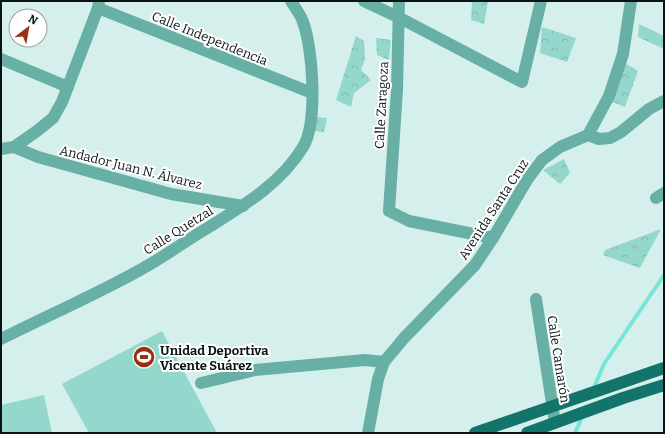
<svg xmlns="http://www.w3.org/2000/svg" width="665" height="434" font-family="Bitter,serif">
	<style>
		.forest { fill: url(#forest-crowns) }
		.pitch { fill: #94d7cd }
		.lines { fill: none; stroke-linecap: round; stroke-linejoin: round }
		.stream { stroke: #76e6d8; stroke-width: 4 }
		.minor { stroke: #68b0a6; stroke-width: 12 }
		.tertiary { stroke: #68b0a6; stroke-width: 12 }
		.primary { stroke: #13746b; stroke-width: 12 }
		.labels { text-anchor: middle; stroke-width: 4; stroke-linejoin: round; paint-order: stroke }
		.street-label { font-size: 13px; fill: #0a1412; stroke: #fff }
		.poi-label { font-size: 13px; font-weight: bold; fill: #0a1412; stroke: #fff; text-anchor: start }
	</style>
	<defs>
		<pattern id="forest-crowns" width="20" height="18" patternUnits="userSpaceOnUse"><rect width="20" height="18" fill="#94d7cd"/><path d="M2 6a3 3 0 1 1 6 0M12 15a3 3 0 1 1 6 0" fill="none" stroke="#7eb8af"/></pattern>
	</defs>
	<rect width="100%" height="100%" fill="#d5f0ec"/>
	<g class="forest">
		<path d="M472,1h16l-4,23 -13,-4z"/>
		<path d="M639,24l25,12v13l-26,-12z"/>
		<path d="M542,27l34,11 -9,24 -27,-9z"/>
		<path d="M356,36l8,5 1,18 -4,11 10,10 -17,13 -3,14 -15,-7z"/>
		<path d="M376,38l15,2 -2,20 -12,-5z"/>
		<path d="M623,62l15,9 -13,36 -15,-6z"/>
		<path d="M317,117l10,1 -3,14 -10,-1z"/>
		<path d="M564,159l6,14 -10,11 -17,-14z"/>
		<path d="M661,229l-21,39 -37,-13 2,-5z"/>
	</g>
	<g class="pitch">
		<path d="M162,331l55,102h-128l-27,-49z"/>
		<path d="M44,395l8,38h-51v-28z"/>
	</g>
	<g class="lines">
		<g class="stream">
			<path d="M593,390l11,-26 60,-89"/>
			<path d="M575,433l8,-18"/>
		</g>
		<g class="minor">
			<path d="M364,1l34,16 124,65 19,-81"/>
			<path d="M399,1l-2,89 -8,121 20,10 84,17"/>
			<path d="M98,8l214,85"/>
			<path d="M1,59l67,28"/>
			<path d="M588,135l11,4 11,-1 11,-6 28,-23 15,-8"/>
			<path d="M14,147l24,10 133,37 72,12"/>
			<path d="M1,149l13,-2 23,-16 16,-13 9,-16 36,-94 1,-7"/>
			<path d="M656,198l8,-5"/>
			<path d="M536,299l19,124"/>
			<path d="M1,339c46,-23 94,-44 139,-69 22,-12 43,-27 64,-40 37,-23 76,-45 99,-83 15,-24 10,-99 0,-125 -2,-7 -8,-14 -12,-21"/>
			<path d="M201,383l54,-13 110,-10 19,2"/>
		</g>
		<path class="tertiary" d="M368,433l10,-54 6,-17 20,-24 71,-73 18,-27 34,-58 15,-20 18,-13 28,-12 21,-39 14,-42 8,-53"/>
		<g class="primary">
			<path d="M475,433l189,-65"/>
			<path d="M527,433l96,-35 41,-13"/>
		</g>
	</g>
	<defs>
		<g id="stadium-disc" transform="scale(1.15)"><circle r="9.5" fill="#983015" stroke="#fff"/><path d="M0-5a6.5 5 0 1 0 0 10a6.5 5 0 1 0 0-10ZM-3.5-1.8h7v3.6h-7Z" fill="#fff"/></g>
	</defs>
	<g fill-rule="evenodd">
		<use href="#stadium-disc" x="144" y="357"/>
	</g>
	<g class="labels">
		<g class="street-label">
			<text transform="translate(210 38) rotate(22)" y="5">Calle Independencia</text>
			<text transform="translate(381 105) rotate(-87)" y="5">Calle Zaragoza</text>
			<text transform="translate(131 167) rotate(14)" y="5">Andador Juan N. Álvarez</text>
			<text transform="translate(493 209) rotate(-57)" y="5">Avenida Santa Cruz</text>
			<text transform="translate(178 230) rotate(-32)" y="5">Calle Quetzal</text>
			<text transform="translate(559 359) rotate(81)" y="5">Calle Camarón</text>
		</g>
		<g class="poi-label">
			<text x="160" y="355">Unidad Deportiva<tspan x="160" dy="15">Vicente Suárez</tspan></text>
		</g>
	</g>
	<rect width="665" height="434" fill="none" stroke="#0a1412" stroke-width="4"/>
	<g transform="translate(28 28) rotate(31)"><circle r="19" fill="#ffffff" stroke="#9da1a0"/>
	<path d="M0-3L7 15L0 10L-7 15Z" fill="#983015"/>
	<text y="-6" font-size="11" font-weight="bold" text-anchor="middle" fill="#0a1412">N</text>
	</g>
</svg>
